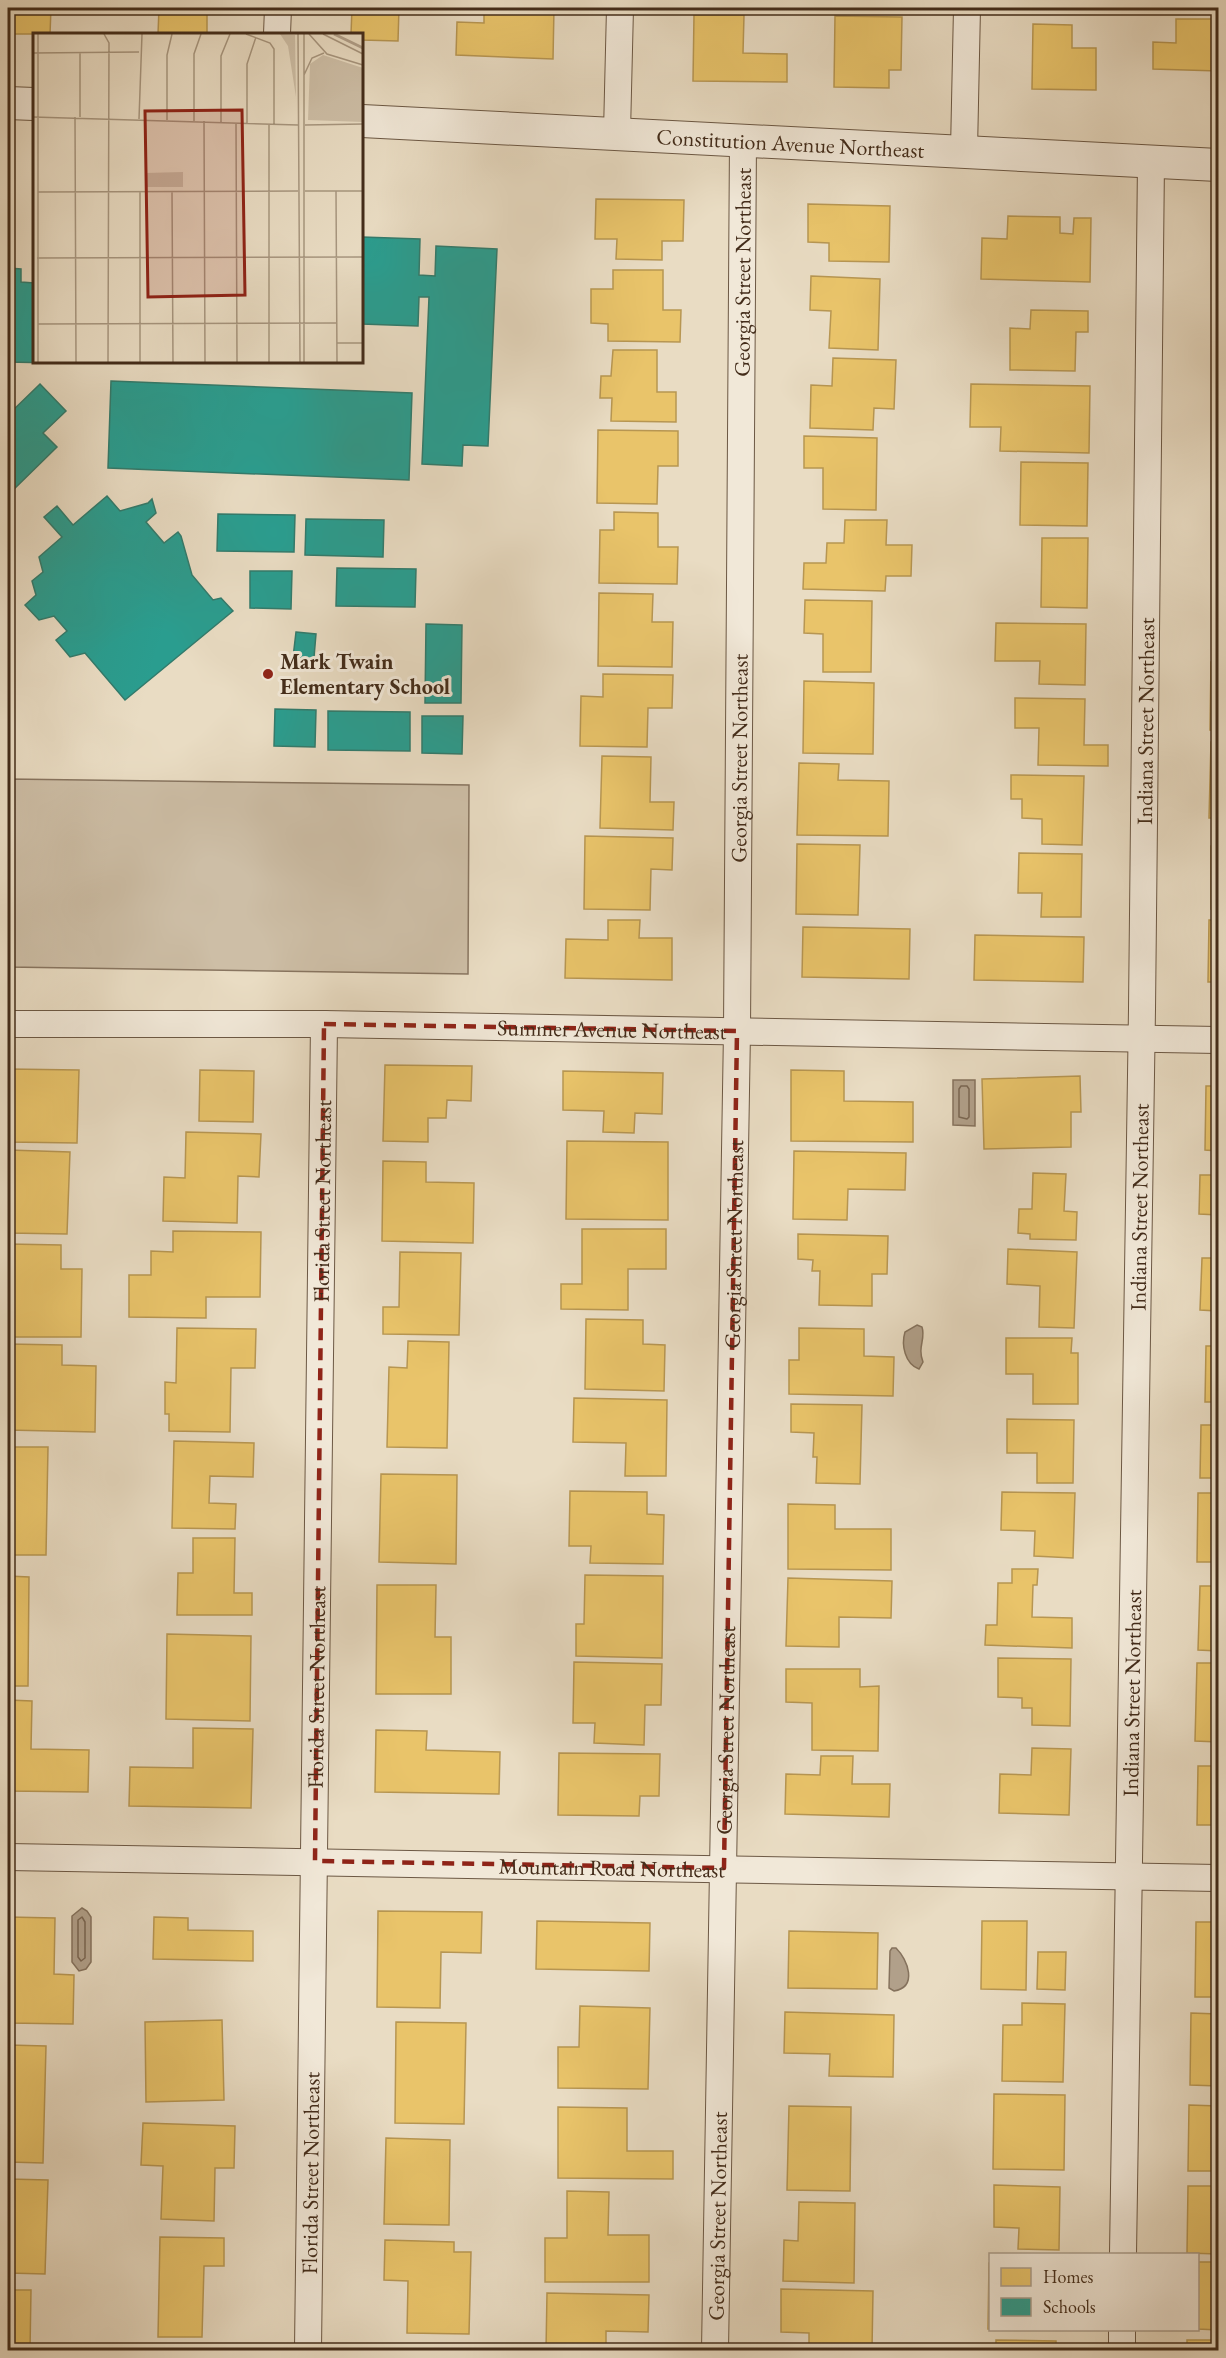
<svg xmlns="http://www.w3.org/2000/svg" width="1226" height="2358" font-family="'EB Garamond',serif">
	<style>
		.green { fill: #cdbea6; stroke: #887560; stroke-width: 1.5 }
		.water { fill: #b1a08a; stroke: #85725d; stroke-width: 1.5 }
		.homes { fill: #e9c46a; stroke: #b79652; stroke-width: 1.5 }
		.schools { fill: #2a9d8f; stroke: #327b6c; stroke-width: 1.5 }
		.lines { fill: none; stroke-linecap: round; stroke-linejoin: round }
		.shore { stroke: #7a6652; stroke-width: 1.5 }
		.minor-casing { stroke: #6c5844; stroke-width: 28 }
		.tertiary-casing { stroke: #6c5844; stroke-width: 34 }
		.minor { stroke: #f1e8d8; stroke-width: 26 }
		.tertiary { stroke: #f1e8d8; stroke-width: 32 }
		.marked { fill: none; stroke: #8f2418; stroke-width: 4.5; stroke-dasharray: 12 8; stroke-linejoin: round }
		.poi-dot { fill: #8f2418; stroke: #f1e8d8; stroke-width: 2 }
		.labels { text-anchor: middle; stroke-width: 6; stroke-linejoin: round; paint-order: stroke }
		.street-label { font-size: 22px; fill: #432c1a; stroke: #f1e8d8 }
		.poi-label { font-size: 22px; font-weight: bold; fill: #432c1a; stroke: #f1e8d8; text-anchor: start }
		.inset-river { fill: none; stroke: #b1a08a; stroke-width: 3 }
		.inset-road { fill: none; stroke: #a7967f; stroke-width: 1.5 }
		.view { fill: #8f2418; fill-opacity: 0.15; stroke: #8f2418; stroke-width: 3 }
		.inset-edge { fill: none; stroke: #432c1a; stroke-width: 3 }
	</style>
	<rect width="100%" height="100%" fill="#e9dcc3"/>
	<filter id="stains"><feTurbulence type="fractalNoise" baseFrequency=".00333" numOctaves="4"/><feColorMatrix values="0 0 0 0 .2 0 0 0 0 .09 0 0 0 0 .02 0 0 0 .5 -.17"/></filter>
	<radialGradient id="worn" r=".72"><stop offset=".6" stop-color="#630" stop-opacity="0"/><stop offset="1" stop-color="#630" stop-opacity=".3"/></radialGradient>
	<path class="green" d="M8,779l461,6 -1,189 -460,-7z"/>
	<g class="water">
		<path d="M953,1080h22v46l-22,-1z"/>
		<path d="M917,1325l5,2c4,12 -5,20 1,35l-4,7c-14,-5 -18,-24 -14,-37z"/>
		<path d="M82,1908l5,3 4,6v45l-5,7 -7,2 -7,-9v-46z"/>
		<path d="M892,1948h4c12,12 22,39 -2,43l-5,-3 1,-37z"/>
	</g>
	<g class="homes">
		<path d="M8,8h43l-1,26h-42z"/>
		<path d="M159,8h48v26h-49z"/>
		<path d="M352,8h47l-1,33 -36,-1v-6h-11z"/>
		<path d="M484,8h70l-1,51 -97,-4 1,-33 27,1z"/>
		<path d="M694,15h50l-1,38 44,1v28l-94,-1z"/>
		<path d="M835,16l67,1 -1,53h-12v18l-55,-1z"/>
		<path d="M1176,19h42v52l-65,-2v-27l23,1z"/>
		<path d="M1033,24l39,1v23h24v42l-64,-1z"/>
		<path d="M596,199l88,1 -1,41h-21v19l-46,-1 1,-20h-22z"/>
		<path d="M808,204l82,2 -1,56 -60,-1v-18l-21,-1z"/>
		<path d="M1008,216l52,1v16l13,1 1,-16h17l-1,64 -109,-3 1,-41 25,1z"/>
		<rect x="1215" y="258" width="3" height="37"/>
		<path d="M613,270h50v40h18l-1,32 -72,-1v-17l-17,-1v-34h22z"/>
		<path d="M811,276l69,3 -2,71 -49,-2 2,-37 -21,-1z"/>
		<path d="M1031,310l57,1v21h-12l-1,39 -65,-1v-42l20,1z"/>
		<path d="M1216,313h2v68h-3z"/>
		<path d="M613,350h44v42h19v30l-65,-1 1,-23h-12l1,-22h10z"/>
		<path d="M833,358l63,2 -2,49 -20,-1 -1,22 -63,-2 1,-43 21,1z"/>
		<path d="M971,384l119,2 -1,67 -89,-2 1,-24h-31z"/>
		<path d="M1215,394h3v60h-4z"/>
		<path d="M598,430l80,1v35h-20l-1,38 -60,-1z"/>
		<path d="M804,436l73,2 -1,72 -53,-1v-41h-19z"/>
		<path d="M1021,462l67,1 -1,63 -67,-1z"/>
		<path d="M1213,476h5v76h-6z"/>
		<path d="M614,512l44,1v34h20l-1,37 -78,-1 1,-53h14z"/>
		<path d="M845,520h42l-1,25h26l-1,31h-25l-1,15 -82,-2 1,-26h22l1,-20h17z"/>
		<path d="M1042,538h46l-1,70 -46,-1z"/>
		<path d="M1213,561h5v62h-6z"/>
		<path d="M599,593l54,1 -1,28h21l-1,45 -74,-1z"/>
		<path d="M805,600l67,1 -1,71h-48v-38l-19,-1z"/>
		<path d="M996,623l90,1 -1,61 -46,-1 1,-23h-45z"/>
		<path d="M1211,662h7v69l-8,-1z"/>
		<path d="M603,674l70,1 -1,33h-24l-1,39 -67,-1 1,-50 22,1z"/>
		<path d="M804,681l70,2 -1,71 -70,-1z"/>
		<path d="M1015,698l70,1 -1,46h24v21l-70,-1 1,-37h-24z"/>
		<path d="M1211,742h7v76h-9z"/>
		<path d="M602,756l49,1 -1,45h24l-1,28 -73,-2z"/>
		<path d="M799,763l40,1 -1,16 51,1 -1,55 -91,-1z"/>
		<path d="M1011,775l73,1 -2,69 -40,-1v-25l-20,-1v-19h-11z"/>
		<path d="M585,836l88,2 -1,32 -21,-1 -1,41 -66,-1z"/>
		<path d="M797,844l63,1 -2,70 -62,-1z"/>
		<rect x="1211" y="846" width="7" height="63"/>
		<path d="M1019,853l63,1 -1,63h-40l1,-24h-24z"/>
		<path d="M608,920h32l-1,18h33v42l-107,-2 1,-39 42,1z"/>
		<path d="M1209,920h9v62h-10z"/>
		<path d="M803,927l107,2 -1,50 -107,-2z"/>
		<path d="M975,935l109,2 -1,45 -109,-2z"/>
		<path d="M385,1065l87,1 -1,35 -24,-1 -1,18h-18v24l-45,-1z"/>
		<path d="M8,1069l71,1 -2,73 -69,-1z"/>
		<path d="M200,1070l54,1 -1,51 -54,-1z"/>
		<path d="M791,1070l53,1v30l69,1v40l-122,-1z"/>
		<path d="M563,1071l100,2 -1,41 -27,-1 -1,20 -31,-1 1,-21 -41,-1z"/>
		<path d="M1080,1076l1,36h-10v35l-87,2 -2,-70z"/>
		<path d="M1206,1086h12v65l-13,-1z"/>
		<path d="M186,1132l75,2 -2,43 -21,-1 -1,47 -74,-2 1,-44 21,1z"/>
		<path d="M567,1141l101,1v78l-102,-1z"/>
		<path d="M8,1150l62,2 -3,82 -59,-1z"/>
		<path d="M794,1151l112,2 -1,37 -57,-1 -1,31 -54,-1z"/>
		<path d="M383,1161l43,1v20l48,1 -1,60 -91,-2z"/>
		<path d="M1033,1173l33,1 -2,37 13,1 -1,28 -46,-1v-5l-12,-1 1,-24h13z"/>
		<path d="M1200,1175h18v40l-19,-1z"/>
		<path d="M582,1229h84v40h-38v41l-67,-1v-25h21z"/>
		<path d="M173,1231l88,1 -1,65h-54v21l-77,-1v-42h22v-24l22,1z"/>
		<path d="M798,1234l90,2 -1,38h-15v32l-53,-1 1,-34h-8l1,-11 -15,-1z"/>
		<path d="M8,1244l53,1v24h21l-1,68h-73z"/>
		<path d="M1008,1249l69,3 -3,76 -35,-1 1,-41 -33,-2z"/>
		<path d="M400,1252l61,1 -2,82 -76,-1v-27h16z"/>
		<path d="M1202,1258h16v75h-2l1,-22 -17,-1z"/>
		<path d="M586,1319l57,1v24l22,1 -1,46 -79,-2z"/>
		<path d="M177,1328l79,1 -1,39h-24l-1,64 -61,-1v-17h-4v-32l11,1z"/>
		<path d="M799,1328l65,1v27l30,1 -1,39 -104,-2v-34h10z"/>
		<path d="M1006,1338h66l-1,15h7v51h-45v-30h-27z"/>
		<path d="M408,1341l41,1 -2,106 -60,-1 2,-80 18,1z"/>
		<path d="M8,1344l54,1v20l34,1 -1,66 -87,-2z"/>
		<path d="M1206,1346h12v56h-13z"/>
		<path d="M574,1398l93,2 -1,76h-41l1,-33 -53,-1z"/>
		<path d="M791,1404l71,1 -2,79 -44,-1 1,-26h-4l1,-24 -23,-1z"/>
		<path d="M1007,1419l67,1 -1,63h-36v-30h-30z"/>
		<path d="M1201,1425h17v53h-18z"/>
		<path d="M174,1441l80,2 -1,34 -43,-1 -1,27 27,1 -1,25 -63,-1z"/>
		<path d="M8,1447h40l-2,108h-38z"/>
		<path d="M381,1474l76,1 -1,89 -77,-2z"/>
		<path d="M570,1491l77,1v22l17,1 -1,49 -73,-1 1,-17h-22z"/>
		<path d="M1002,1492l73,1 -2,65 -39,-2 1,-25 -34,-1z"/>
		<path d="M1198,1493h20v69h-21z"/>
		<path d="M788,1504l47,1v24h56v41l-103,-1z"/>
		<path d="M193,1538h42l-1,55h18v22h-75l1,-42h15z"/>
		<path d="M1012,1569h26l-1,16h-4l-1,32 40,1v30l-87,-3 1,-20h11l1,-42h14z"/>
		<path d="M585,1575l78,1 -1,82 -86,-2v-32h8z"/>
		<path d="M8,1576l21,1 -1,109h-20z"/>
		<path d="M788,1578l104,3 -1,37 -52,-1v30l-53,-1z"/>
		<path d="M377,1585h59l-1,52h16v57h-75z"/>
		<path d="M1200,1586h18v65l-20,-1z"/>
		<path d="M167,1634l84,2 -1,85 -84,-2z"/>
		<path d="M998,1658l73,1 -1,67 -38,-1v-17h-10v-10l-24,-1z"/>
		<path d="M574,1662l88,2 -1,41h-16l-1,40 -50,-2 1,-20h-22z"/>
		<path d="M1197,1663h21v79l-23,-1z"/>
		<path d="M786,1669h74v18l19,-1 -1,65 -66,-1v-47l-26,-1z"/>
		<path d="M8,1700l24,1 -1,48 58,1 -1,42 -80,-1z"/>
		<path d="M193,1728l60,1 -2,79 -122,-2 1,-39 63,1z"/>
		<path d="M376,1730l51,1 -1,19 74,2 -1,42 -124,-2z"/>
		<path d="M1032,1748l39,1 -2,66 -70,-2 1,-39 31,1z"/>
		<path d="M559,1753l101,1 -1,42h-19l-1,20 -81,-1z"/>
		<path d="M821,1756h32l-1,28h38l-1,33 -104,-3 1,-40 34,1z"/>
		<path d="M1198,1766h20v59h-21z"/>
		<path d="M378,1911l104,1 -1,41 -40,-1 -1,56 -63,-1z"/>
		<path d="M8,1917l47,1 -1,56 20,1 -1,49 -65,-1z"/>
		<path d="M154,1917l34,1v12l65,1v30l-100,-2z"/>
		<path d="M537,1921l113,2 -1,48 -113,-2z"/>
		<path d="M982,1921h45l-1,69 -45,-1z"/>
		<path d="M1196,1922h22v75h-23z"/>
		<path d="M789,1931l89,2 -1,56 -89,-1z"/>
		<path d="M1038,1952h28l-1,38 -28,-1z"/>
		<path d="M1022,2003l43,1 -2,78 -61,-1 1,-56h19z"/>
		<path d="M580,2006l70,2 -2,81 -90,-1v-41h21z"/>
		<path d="M785,2012l109,3 -1,62 -64,-1 1,-22 -46,-1z"/>
		<path d="M1191,2013l27,1v72l-28,-1z"/>
		<path d="M222,2020l2,80 -78,2 -1,-80z"/>
		<path d="M396,2022l70,1 -2,101 -69,-1z"/>
		<path d="M8,2045l38,1 -3,117 -35,-1z"/>
		<path d="M994,2094l71,1 -1,75 -71,-1z"/>
		<path d="M1189,2105l29,1v65h-30z"/>
		<path d="M789,2106l62,1 -1,84 -63,-1z"/>
		<path d="M558,2107l69,1v43h46v28l-115,-1z"/>
		<path d="M143,2123l92,3 -1,42h-19l-1,53 -53,-2 2,-53 -22,-1z"/>
		<path d="M386,2138l64,2 -1,85 -65,-1z"/>
		<path d="M8,2179l40,1 -3,94 -37,-1z"/>
		<path d="M994,2185l66,2 -1,63 -41,-1 1,-21 -25,-1z"/>
		<path d="M1188,2186h30v68l-31,-1z"/>
		<path d="M567,2191l42,1 -1,43h41v47h-104v-44h22z"/>
		<path d="M799,2202l56,1 -1,80 -71,-2 1,-41 14,1z"/>
		<path d="M160,2237l64,1v28h-20l-2,71h-44z"/>
		<path d="M385,2240l69,2v10h17l-2,82 -62,-1 1,-52 -24,-1z"/>
		<path d="M1198,2262h20v68l-20,-1z"/>
		<path d="M989,2263h1v66h-2z"/>
		<path d="M781,2289l92,2 -1,59h-63v-17l-28,-1z"/>
		<path d="M8,2290h23l-1,60h-22z"/>
		<path d="M547,2293l102,2 -1,37 -42,-1v19h-60z"/>
		<path d="M996,2340l60,1v9h-60z"/>
		<rect x="1187" y="2340" width="31" height="10"/>
		<path d="M413,2347l44,1v2h-44z"/>
	</g>
	<g class="schools">
		<path d="M362,237l58,2 -1,36 16,1 1,-30 61,3 -9,197 -25,-1 -1,21 -40,-2 7,-167h-10l-1,29 -56,-2z"/>
		<path d="M8,268l13,1v13l13,1v79h20v1l-46,-1z"/>
		<path d="M111,381l301,12 -3,87 -301,-12z"/>
		<path d="M40,384l26,27 -23,22 14,14 -49,48v-80z"/>
		<path d="M107,496l13,15 28,-8 4,-4 4,14 -10,9 18,21 14,-11 3,4 11,39 21,25 8,-2 12,13 -108,89 -40,-47 -15,4 -14,-17 11,-9 -13,-15 -15,4 -14,-15 11,-10 -4,-14 11,-9 -4,-15 23,-20 -18,-20 13,-11 16,19z"/>
		<path d="M218,514l77,1 -1,37 -77,-1z"/>
		<path d="M306,519l78,1 -1,37 -78,-2z"/>
		<path d="M337,568l79,1 -1,38 -79,-1z"/>
		<path d="M250,571h42l-1,38 -41,-1z"/>
		<path d="M426,624l36,1 -1,78h-36z"/>
		<path d="M296,632l20,2 -3,35 -21,-3z"/>
		<path d="M275,709l41,1 -1,37 -41,-1z"/>
		<path d="M328,711l82,1v39l-82,-1z"/>
		<path d="M422,716h41l-1,38 -40,-1z"/>
	</g>
	<g class="lines">
		<g class="shore">
			<path d="M961,1086h6l2,3v28l-2,2 -8,-2v-28z"/>
			<path d="M82,1917l3,5v36l-4,3 -3,-4v-37z"/>
		</g>
		<g class="minor-casing">
			<g id="minor">
				<path d="M277,34l1,-26"/>
				<path d="M617,132l3,-124"/>
				<path d="M964,150l3,-142"/>
				<path id="s1" d="M8,1024h316l894,16"/>
				<path id="s2" d="M8,1857l1210,21"/>
				<path id="s3" d="M1123,2254l19,-1245 9,-848"/>
				<path id="s4" d="M308,2350l16,-1326"/>
				<path id="s5" d="M715,2350l22,-1319 6,-891"/>
				<path d="M1122,2350v-20"/>
			</g>
		</g>
		<g class="tertiary-casing">
			<g id="tertiary">
				<path d="M8,103l26,1"/>
				<path id="s6" d="M362,121l856,44"/>
			</g>
		</g>
		<use href="#minor" class="minor"/>
		<use href="#tertiary" class="tertiary"/>
	</g>
	<path class="marked" d="M324,1024l413,7 -13,837 -409,-7z"/>
	<circle class="poi-dot" cx="268" cy="674" r="6"/>
	<g class="labels">
		<g class="street-label">
			<text dy="8" stroke="none"><textPath href="#s6" startOffset="429">Constitution Avenue Northeast</textPath></text>
			<text dy="8" stroke="none"><textPath href="#s5" startOffset="2078">Georgia Street Northeast</textPath></text>
			<text dy="8" stroke="none"><textPath href="#s3" startOffset="1533">Indiana Street Northeast</textPath></text>
			<text dy="8" stroke="none"><textPath href="#s5" startOffset="1592">Georgia Street Northeast</textPath></text>
			<text dy="8" stroke="none"><textPath href="#s1" startOffset="604">Summer Avenue Northeast</textPath></text>
			<text dy="8" stroke="none"><textPath href="#s4" startOffset="1149">Florida Street Northeast</textPath></text>
			<text dy="8" stroke="none"><textPath href="#s3" startOffset="1047">Indiana Street Northeast</textPath></text>
			<text dy="8" stroke="none"><textPath href="#s5" startOffset="1106">Georgia Street Northeast</textPath></text>
			<text dy="8" stroke="none"><textPath href="#s4" startOffset="663">Florida Street Northeast</textPath></text>
			<text dy="8" stroke="none"><textPath href="#s3" startOffset="561">Indiana Street Northeast</textPath></text>
			<text dy="8" stroke="none"><textPath href="#s5" startOffset="620">Georgia Street Northeast</textPath></text>
			<text dy="8" stroke="none"><textPath href="#s2" startOffset="604">Mountain Road Northeast</textPath></text>
			<text dy="8" stroke="none"><textPath href="#s4" startOffset="177">Florida Street Northeast</textPath></text>
			<text dy="8" stroke="none"><textPath href="#s5" startOffset="134">Georgia Street Northeast</textPath></text>
		</g>
		<g class="poi-label">
			<text x="280" y="669">Mark Twain<tspan x="280" dy="25">Elementary School</tspan></text>
		</g>
	</g>
	<g transform="translate(33 33)">
		<rect width="330" height="330" fill="#e9dcc3"/>
		<path d="M247,1l15,1 1,62 -8,-51zM290,22l40,13v54l-55,-2 2,-56zM150,139v15h-38v-14z" fill="#cdbea6"/>
		<path class="inset-river" d="M301,1l29,14"/>
		<path class="inset-road" d="M5,1v328M71,1l5,9 -1,319M213,1l24,9 4,6v75M265,1l2,328M271,1v328M276,1l18,20 36,11M290,1l40,20M0,20l106,-1M47,20v64M271,42l8,-17 12,-5M0,84l265,8M42,84l1,245M106,86l3,-85M134,87v-65l5,-21M161,88v-67l7,-20M171,88l1,241M188,89v-66l9,-22M203,90l1,239M214,90v-59l9,-27M236,91v238M272,92l58,-1M272,158h58M303,158l1,171M5,159l260,-1M107,159v170M139,159l1,170M4,225l326,-1M5,291l298,-1M304,310h26"/>
		<path class="view" d="M209,77l3,185 -97,2 -3,-186z"/>
		<rect width="330" height="330" class="inset-edge"/>
	</g>
	<rect width="1226" height="2358" fill="none" stroke="#e9dcc3" stroke-width="30"/>
	<rect x="9" y="9" width="1208" height="2340" fill="none" stroke="#432c1a" stroke-width="3"/>
	<rect x="15" y="15" width="1196" height="2328" fill="none" stroke="#432c1a" stroke-width="1.5"/>
	<rect x="989" y="2253" width="210" height="78" fill="#f1e8d8" stroke="#ab9d8c" stroke-width="1.5"/>
	<rect x="1001" y="2268" width="30" height="18" fill="#e9c46a" stroke="#ab9d8c" stroke-width="1.5"/>
	<text x="1043" y="2283" font-size="18" fill="#432c1a">Homes</text>
	<rect x="1001" y="2298" width="30" height="18" fill="#2a9d8f" stroke="#ab9d8c" stroke-width="1.5"/>
	<text x="1043" y="2313" font-size="18" fill="#432c1a">Schools</text>
	<rect width="100%" height="100%" filter="url(#stains)"/>
	<rect width="100%" height="100%" fill="url(#worn)"/>
</svg>
